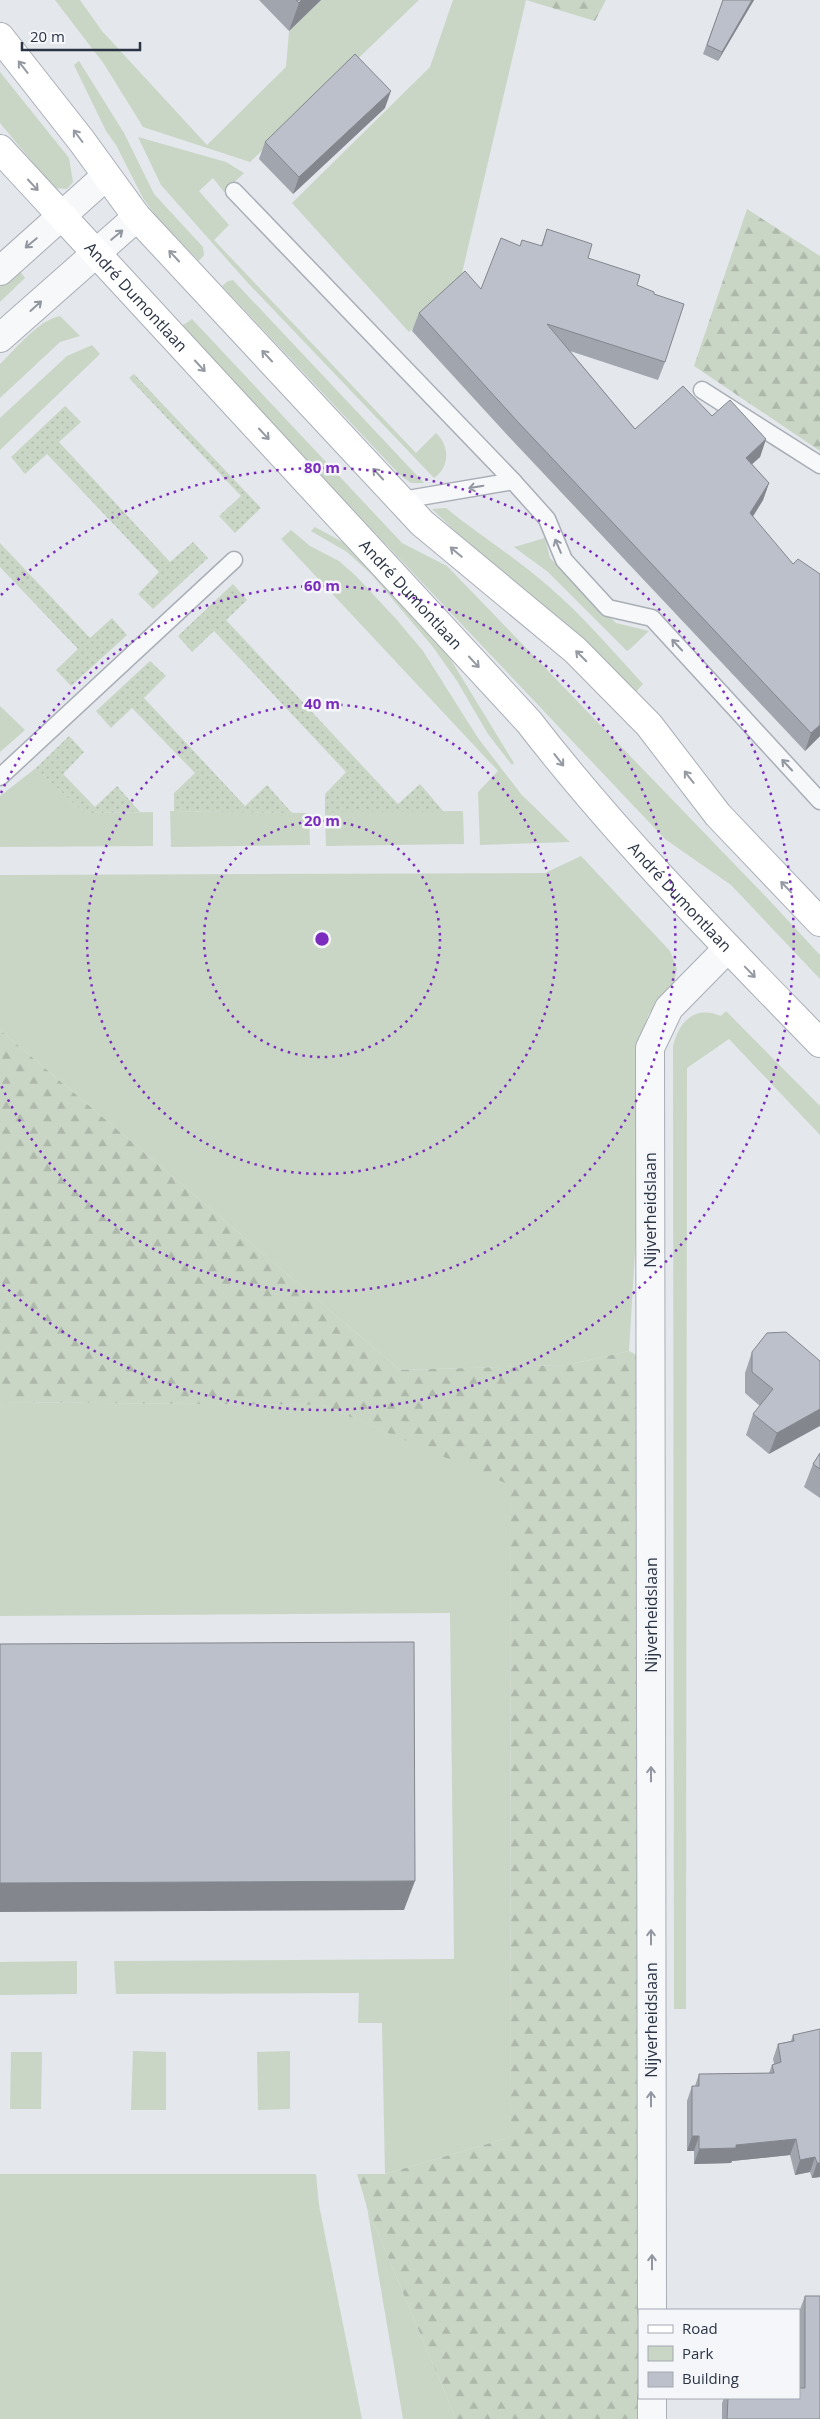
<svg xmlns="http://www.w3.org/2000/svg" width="820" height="2419" font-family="'Open Sans',sans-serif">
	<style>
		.green { fill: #c9d6c5 }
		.forest { fill: url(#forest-firs) }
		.garden { fill: url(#garden-dots) }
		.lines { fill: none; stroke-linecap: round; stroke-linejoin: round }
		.lane-casing { stroke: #a9aeb7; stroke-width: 19 }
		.street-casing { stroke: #a9aeb7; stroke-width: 30 }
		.secondary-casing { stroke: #a9aeb7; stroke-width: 30 }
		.lane { stroke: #f7f8fa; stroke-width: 16 }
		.street { stroke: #f7f8fa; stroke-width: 28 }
		.secondary { stroke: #fff; stroke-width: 28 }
		.wall { fill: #a1a5ae }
		.shaded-wall { fill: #83868d }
		.building { fill: #bbc0ca; stroke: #83868d }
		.oneway { stroke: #959aa2 }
		.oneway2 { stroke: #9196a0 }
		.ring { fill: none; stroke: #7b2cbf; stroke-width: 2.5; stroke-dasharray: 2.5 5 }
		.labels { text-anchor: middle; stroke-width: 5; stroke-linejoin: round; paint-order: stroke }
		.street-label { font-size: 16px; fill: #2b3445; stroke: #f4f6f9 }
		.centre { fill: #7b2cbf; stroke: #f4f6f9; stroke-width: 2.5 }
		.ring-label { font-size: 15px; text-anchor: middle; font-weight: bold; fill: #7b2cbf; stroke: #f4f6f9; stroke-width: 5; stroke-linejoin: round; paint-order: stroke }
	</style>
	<defs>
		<pattern id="forest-firs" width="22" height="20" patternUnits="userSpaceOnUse" patternTransform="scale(1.25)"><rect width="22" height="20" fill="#c9d6c5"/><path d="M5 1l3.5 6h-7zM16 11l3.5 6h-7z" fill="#adb8ab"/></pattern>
		<pattern id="garden-dots" width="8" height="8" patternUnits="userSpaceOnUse" patternTransform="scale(1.25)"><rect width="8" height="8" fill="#c9d6c5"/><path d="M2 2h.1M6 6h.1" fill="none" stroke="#adb8ab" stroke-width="1.8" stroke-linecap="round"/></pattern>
	</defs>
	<rect width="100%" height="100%" fill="#e4e7ec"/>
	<g class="green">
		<path d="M55,0h25l22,31 105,114 79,-78 3,-36 32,-31h98l-169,162 -107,-35 -39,-63z"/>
		<path d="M453,0h73l-67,286 -50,46 -117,-129 138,-136z"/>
		<path d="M79,61l45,72 30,61 49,53 1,8 -5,6 -43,-45 -13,-18 -27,-53 -10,-14 -32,-66z"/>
		<path d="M0,72l69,86 4,24 -6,7 -13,-1 -54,-65z"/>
		<path d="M138,137l88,25 18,11 -20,19 -11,-14 -14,13 30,34 -15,15 202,213 20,-20c14,13 14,34 -2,45l-187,-196 -86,-97z"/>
		<path d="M18,269l7,9 -25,24v-16z"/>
		<path d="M233,280l191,203h-13l-11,-8 -178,-189 6,-5z"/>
		<path d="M60,316l20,20 -20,6 -60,56v-34c17,-16 37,-43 60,-48z"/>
		<path d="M192,319l210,224 45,23 322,334 51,55v24l-89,-94 -66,-46 -485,-512z"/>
		<path d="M92,345l8,9 -100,96v-32l67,-62z"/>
		<path d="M446,508c33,27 69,49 101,77 35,30 65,65 96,99l-9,10 -146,-131 -56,-54z"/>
		<path d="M315,527l44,24 81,91 74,121 -2,2 -24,-31 -31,-53 -24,-34 -61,-72 -25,-23 -36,-21z"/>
		<path d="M291,530l19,16 29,15 17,15 41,44 26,31 55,87 43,56 49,48 -90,3 -2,-53 20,-21 -217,-232z"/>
		<path d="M545,538l5,20 66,65 33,8 -19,18 -3,2 -79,-79 -34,-25z"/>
		<path d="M0,706l25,24 -25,22z"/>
		<path d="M36,768l48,45 69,-1v34l-153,1v-51z"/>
		<path d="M170,811l139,2 1,32 -139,2z"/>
		<path d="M463,811l1,33 -138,2 -1,-34z"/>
		<path d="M581,856l89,95 7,18 -3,14 -26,32 -7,26v110l-12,200 -62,14 -167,5 -400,-340v-155l545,-2z"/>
		<path d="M726,1011l94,95v29l-91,-96 -42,29 -1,941h-12l-1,-963c6,-24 21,-41 48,-30z"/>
		<path d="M0,1402l322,3 188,79 1,653 -126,37 -3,-151h-24l1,-30 -243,1 -2,-33 340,-2 -4,-346 -450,3z"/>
		<path d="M77,1961v33l-77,1v-33z"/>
		<path d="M133,2051l33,1v58h-35z"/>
		<path d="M290,2051v58l-32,1 -1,-58z"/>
		<path d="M11,2052h31l-1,57h-31z"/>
		<path d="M0,2174h316l3,31 43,214h-362z"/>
		<path d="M367,2207l89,212h-53z"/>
	</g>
	<g class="forest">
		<path d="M526,0h80l-11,21z"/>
		<path d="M747,209l73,47v195l-126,-85z"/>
		<path d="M0,1030l400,340 167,-5 62,-14 10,5v1042l4,21h-187l-89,-212 -10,-33h28l126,-37 -1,-652 -188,-80 -322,-3z"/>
	</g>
	<g class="garden">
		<path d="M134,374l127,134 -26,25 -16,-17 22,-20 -112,-118z"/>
		<path d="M65,406l16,16 -22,20 111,120 23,-20 15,16 -55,51 -15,-15 21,-22 -112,-118 -22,20 -14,-17z"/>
		<path d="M0,543l90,95 22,-20 15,17 -56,51 -15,-16 22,-21 -78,-82z"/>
		<path d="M233,584l14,16 -21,20 172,184 22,-20 24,28h-119v-18l21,-22 -132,-141 -22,21 -14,-16z"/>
		<path d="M150,661l16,15 -22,22 101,108 22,-21 25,28 -118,-2v-18l21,-20 -63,-65 -21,20 -15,-17z"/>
		<path d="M69,736l15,16 -21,22 32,33 22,-21 23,26 -56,1 -48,-45z"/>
	</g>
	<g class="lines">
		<g class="lane-casing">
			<g id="lane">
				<path d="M234,191l279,290 34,38 17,41 44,48 44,10 168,183"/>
				<path d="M702,390l118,75"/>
				<path d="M402,500l111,-19"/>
				<path d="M0,777l234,-217"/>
			</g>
		</g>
		<g class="street-casing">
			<g id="street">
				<path d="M0,271l106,-95"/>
				<path d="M0,338l137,-121"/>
				<path d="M652,2310l-2,-1262 19,-40 59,-60"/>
				<path d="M652,2398v21"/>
			</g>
		</g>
		<g class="secondary-casing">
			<g id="secondary">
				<path d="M0,37l81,103 56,77 285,306 153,127 74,75 69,90 102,107"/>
				<path id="s1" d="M0,149l529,573c88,114 191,218 291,321"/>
			</g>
		</g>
		<use href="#lane" class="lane"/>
		<use href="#street" class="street"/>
		<use href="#secondary" class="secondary"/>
	</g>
	<g class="wall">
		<path d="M259,0h62l-32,31z"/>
		<path d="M723,0h31l-36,61 -15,-7z"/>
		<path d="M385,108l-92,86 -34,-35 6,-17z"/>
		<path d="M547,229l41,29 66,36 11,68 -7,18 -88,-29 65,78 77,-13 54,23 -6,18 -8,7 17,19 -6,17 -10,16 67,220 -15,15 -294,-312 -99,-108 7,-18 62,-24 39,-43h21z"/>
		<path d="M752,1352l68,9 -51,93 -23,-19 7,-21 7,-8 -15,-13v-20z"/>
		<path d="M820,1453v45l-16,-11 9,-23z"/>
		<path d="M793,2035l27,142 -8,1 -2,-6 -15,3 -5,-20 -58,6 -1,2 -37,1v-13h-7v-50l5,-15h3l4,-12 70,-1 3,-8 2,-1 -1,-5 5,-15 13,-3z"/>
		<path d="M805,2296l15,123h-98v-16l2,-5h75v-86z"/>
	</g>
	<g class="shaded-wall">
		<path d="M302,0h19l-32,31 10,-28z"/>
		<path d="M752,0h2l-36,61 4,-9z"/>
		<path d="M391,91l-6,17 -92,86 6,-17z"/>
		<path d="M766,439l-6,18 -21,19 7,-18z"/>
		<path d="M769,483l-6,17 -19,31 6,-18z"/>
		<path d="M820,725v11l-15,15 6,-18z"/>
		<path d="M820,1409v17l-51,28 8,-21z"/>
		<path d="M415,1881l-11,29 -404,2v-29z"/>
		<path d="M692,2136h7l-5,15h-7z"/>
		<path d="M796,2139l-6,16 -58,6 -1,2 -37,1 5,-15z"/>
		<path d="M815,2157l-5,15 -15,3 5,-15z"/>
		<path d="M817,2163h3v14l-8,1z"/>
	</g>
	<g class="building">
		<path d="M296,0h6l-3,3z"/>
		<path d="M723,0h29l-30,52 -15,-7z"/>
		<path d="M355,54l36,37 -92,86 -34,-35z"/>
		<path d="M547,229l45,15 -4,14 52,17 -3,10 17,7v2l30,10 -19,58 -118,-38 88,105 48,-43 29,30 18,-16 36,39 -20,19 23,25 -19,30 43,51 5,-5 22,15v151l-9,8 -294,-312 -98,-108 46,-42 16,18 20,-51 19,8 2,-6 20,6z"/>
		<path d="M786,1332l34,29v48l-43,24 -24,-19 20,-25 -21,-17v-20l15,-19z"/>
		<path d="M820,1453v16l-7,-5z"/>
		<path d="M414,1642l1,239 -415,2v-239z"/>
		<path d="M820,2029v134h-3l-2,-6 -15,3 -4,-21 -60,6v3l-37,1v-13h-7v-50h7v-12l75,-1 -2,-8 9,-3 -3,-18 16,-3 -1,-6z"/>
		<path d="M805,2296h15v123h-93l1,-21h71v-10h6z"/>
	</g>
	<defs><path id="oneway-shaft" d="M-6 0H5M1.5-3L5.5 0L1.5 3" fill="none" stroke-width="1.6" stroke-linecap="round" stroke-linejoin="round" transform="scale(1.25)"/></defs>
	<g class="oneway">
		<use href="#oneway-shaft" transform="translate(23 67) rotate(-128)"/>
		<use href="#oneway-shaft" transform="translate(78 136) rotate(-127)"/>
		<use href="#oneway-shaft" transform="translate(33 185) rotate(47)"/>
		<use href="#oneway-shaft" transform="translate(174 256) rotate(-133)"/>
		<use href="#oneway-shaft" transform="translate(267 356) rotate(-133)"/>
		<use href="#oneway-shaft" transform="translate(200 366) rotate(47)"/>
		<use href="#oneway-shaft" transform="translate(264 434) rotate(47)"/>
		<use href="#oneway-shaft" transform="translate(378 474) rotate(-133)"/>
		<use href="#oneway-shaft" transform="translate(456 552) rotate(-140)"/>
		<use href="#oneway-shaft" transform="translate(581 656) rotate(-135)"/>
		<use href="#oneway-shaft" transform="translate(474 662) rotate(47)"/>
		<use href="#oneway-shaft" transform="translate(559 760) rotate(52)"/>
		<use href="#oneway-shaft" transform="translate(689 777) rotate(-128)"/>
		<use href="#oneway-shaft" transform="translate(786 887) rotate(-134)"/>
		<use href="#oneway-shaft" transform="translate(750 972) rotate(46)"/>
	</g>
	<g class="oneway2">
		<use href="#oneway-shaft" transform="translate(117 235) rotate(-40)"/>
		<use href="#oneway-shaft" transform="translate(31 243) rotate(140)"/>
		<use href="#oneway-shaft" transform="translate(36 306) rotate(-42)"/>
		<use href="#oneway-shaft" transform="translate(476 487) rotate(170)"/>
		<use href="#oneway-shaft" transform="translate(558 546) rotate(-113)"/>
		<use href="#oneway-shaft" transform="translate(677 645) rotate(-133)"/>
		<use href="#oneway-shaft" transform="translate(787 765) rotate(-133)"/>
		<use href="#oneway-shaft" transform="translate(651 1774) rotate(-90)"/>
		<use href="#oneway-shaft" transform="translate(651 1937) rotate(-90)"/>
		<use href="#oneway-shaft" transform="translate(651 2099) rotate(-90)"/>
		<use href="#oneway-shaft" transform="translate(652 2262) rotate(-90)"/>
	</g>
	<g class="ring">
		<circle cx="322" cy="939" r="118"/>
		<circle cx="322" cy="939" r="235"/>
		<path d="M1 793A353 353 0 1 1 1 1085"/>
		<path d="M1 595A471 471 0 1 1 1 1283"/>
	</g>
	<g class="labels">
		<g class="street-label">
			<text dy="6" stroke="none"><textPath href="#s1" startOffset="201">André Dumontlaan</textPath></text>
			<text dy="6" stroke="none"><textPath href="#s1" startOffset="606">André Dumontlaan</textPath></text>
			<text dy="6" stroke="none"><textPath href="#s1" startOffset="1011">André Dumontlaan</textPath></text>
			<text transform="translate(650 1210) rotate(-90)" y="6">Nijverheidslaan</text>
			<text transform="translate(651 1615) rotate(-90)" y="6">Nijverheidslaan</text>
			<text transform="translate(651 2020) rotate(-90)" y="6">Nijverheidslaan</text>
		</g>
	</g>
	<circle cx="322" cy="939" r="8" class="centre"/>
	<g class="ring-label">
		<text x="322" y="473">80 m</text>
		<text x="322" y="591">60 m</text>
		<text x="322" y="709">40 m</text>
		<text x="322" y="826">20 m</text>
	</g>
	<rect x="638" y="2309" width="162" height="90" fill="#f4f6f9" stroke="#a4a8b1"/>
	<rect x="648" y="2325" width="25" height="8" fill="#ffffff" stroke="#a4a8b1"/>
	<text x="682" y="2334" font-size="15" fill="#2b3445">Road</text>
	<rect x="648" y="2346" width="25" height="15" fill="#c9d6c5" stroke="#a4a8b1"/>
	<text x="682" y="2359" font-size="15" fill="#2b3445">Park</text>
	<rect x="648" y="2372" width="25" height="15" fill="#bbc0ca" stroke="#a4a8b1"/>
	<text x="682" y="2384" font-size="15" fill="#2b3445">Building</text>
	<path d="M22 42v8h118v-8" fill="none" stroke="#2b3445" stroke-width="2.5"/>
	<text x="30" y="42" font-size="15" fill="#2b3445" stroke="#f4f6f9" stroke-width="4" paint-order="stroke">20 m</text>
</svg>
